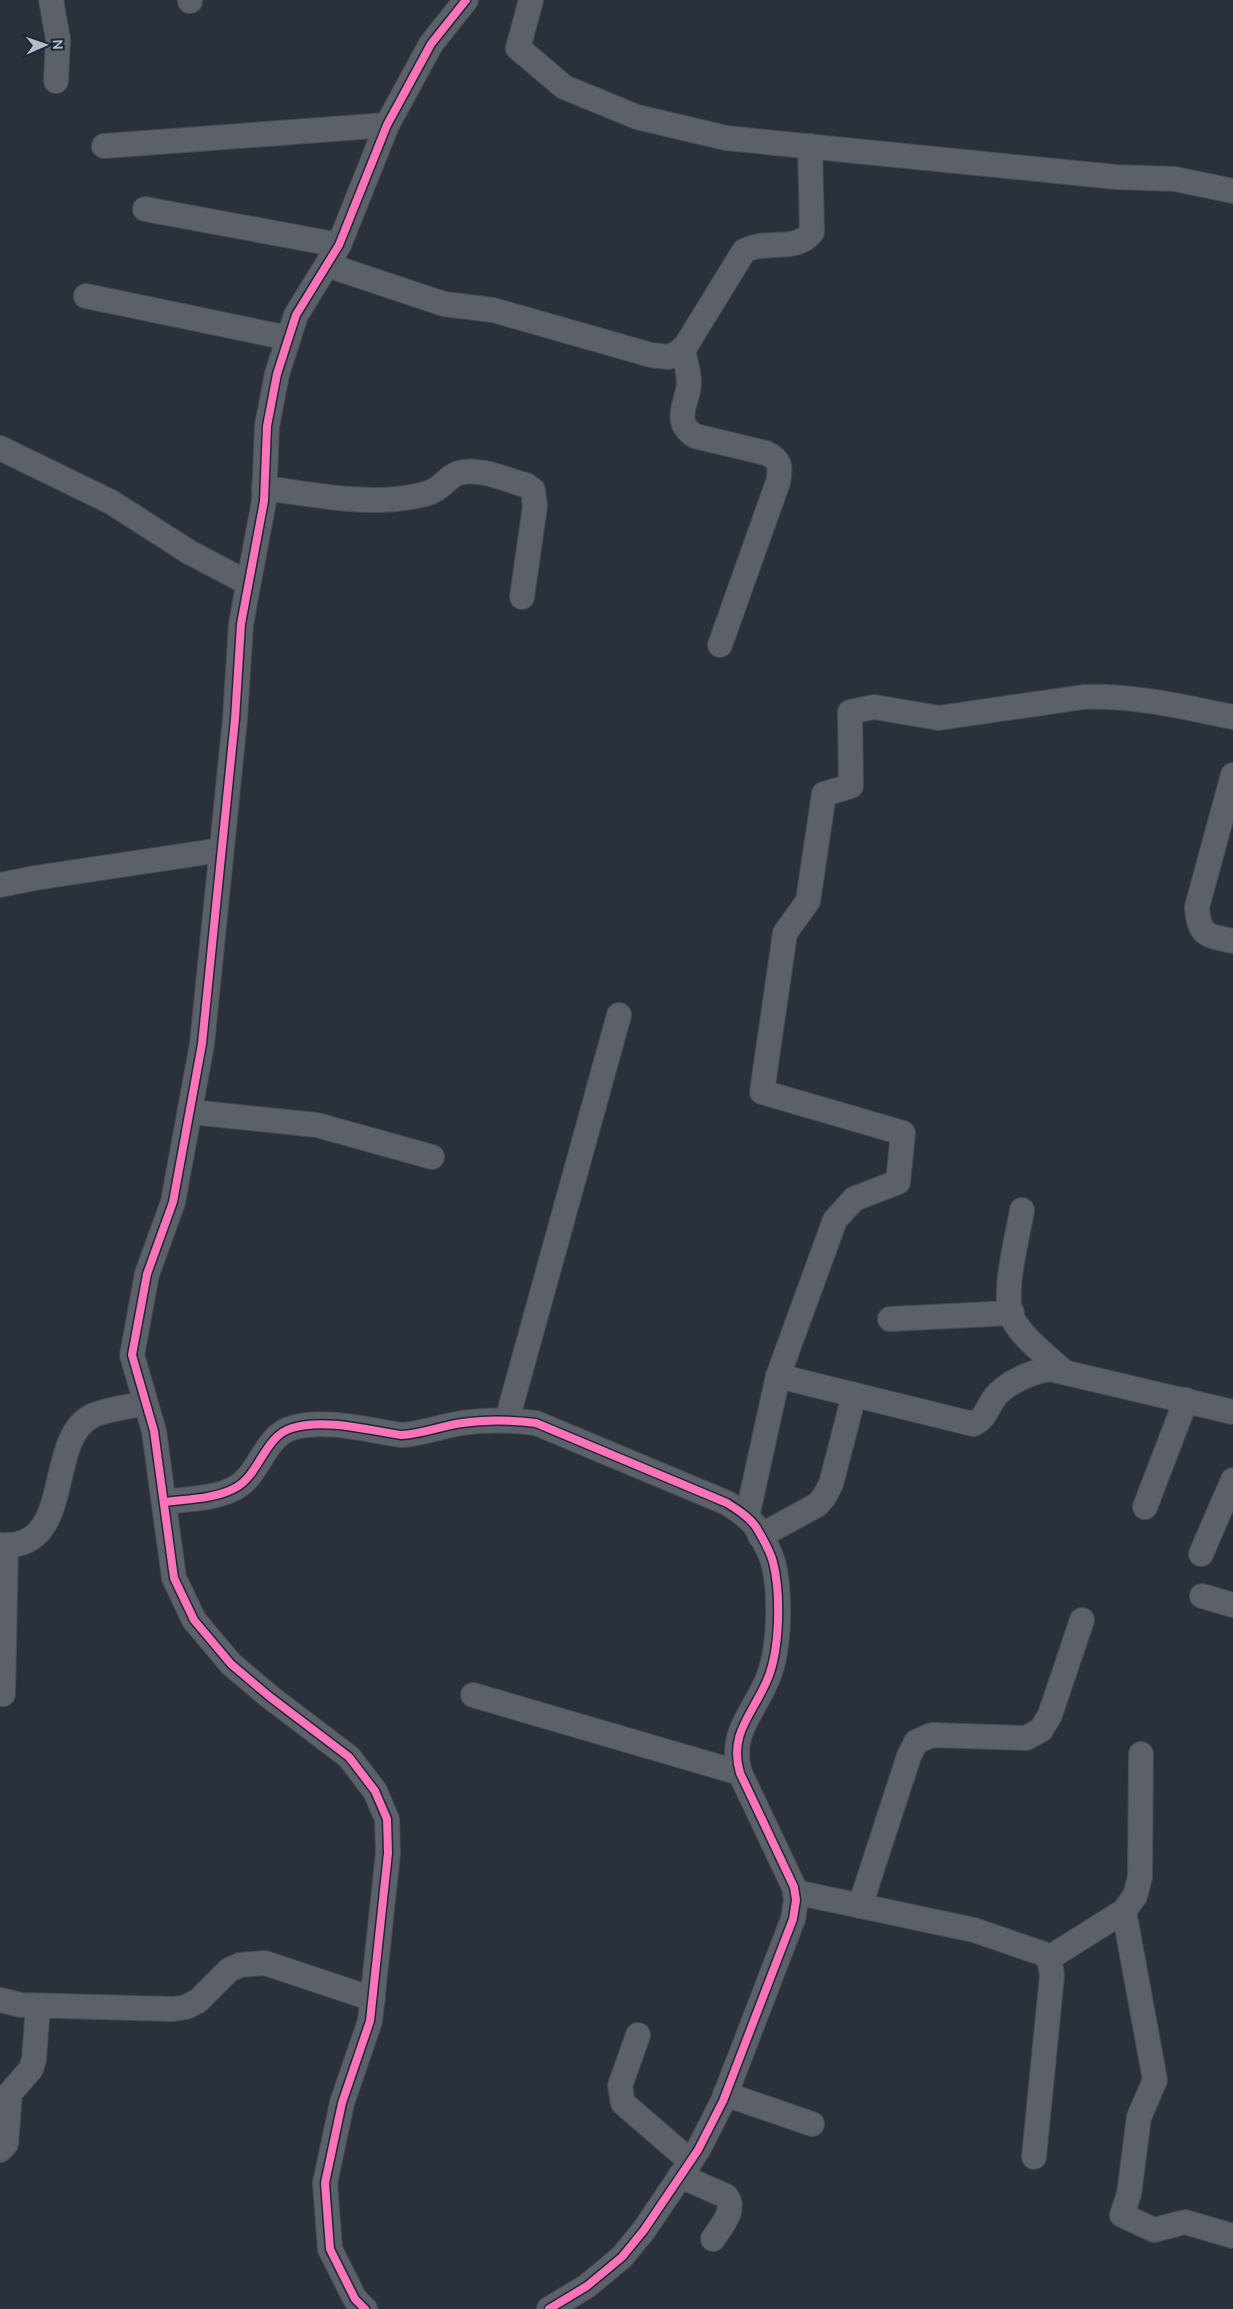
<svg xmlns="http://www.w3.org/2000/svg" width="1233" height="2309" font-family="Ubuntu,sans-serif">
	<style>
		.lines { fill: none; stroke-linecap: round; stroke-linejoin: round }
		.minor-casing { stroke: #474c53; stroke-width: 26 }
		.minor { stroke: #5b6069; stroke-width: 24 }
		.cycleway-casing { stroke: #1d2737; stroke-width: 11 }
		.cycleway { stroke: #fb73b8; stroke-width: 8 }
	</style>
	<rect width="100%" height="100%" fill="#2b313b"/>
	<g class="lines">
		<g class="minor-casing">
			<g id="minor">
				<path d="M51,0l7,39 -2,42"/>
				<path d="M190,0v1"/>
				<path d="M531,0l-13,48 46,39 73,30 89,21 390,39 59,2 58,12"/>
				<path d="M104,146l283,-21"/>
				<path d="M145,209l194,36"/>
				<path d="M327,265l117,39 49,6 158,45 17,2 10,-4 7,-6 59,-96c20,-12 53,2 68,-19l-2,-86"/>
				<path d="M86,296l202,42"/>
				<path d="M682,349c4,12 7,22 7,35 -2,21 -17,37 6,52l71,17c15,7 15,14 12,29l-58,163"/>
				<path d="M0,448l111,54 78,50 59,31"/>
				<path d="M264,488c44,6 89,15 133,11 13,-2 30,-3 41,-11 7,-5 13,-13 21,-15 21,-6 47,7 67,12l7,5 2,16 -13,91"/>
				<path d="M1233,775l-36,132c2,29 10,29 36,34"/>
				<path d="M0,885l35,-7 186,-28"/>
				<path d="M191,1112l126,13 115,32"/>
				<path d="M1022,1210c-4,27 -22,88 -8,111 11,19 33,35 49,50"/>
				<path d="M890,1319l122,-6"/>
				<path d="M778,1376l195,48c13,-5 14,-17 22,-27 11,-14 38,-26 55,-28l183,43"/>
				<path d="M507,1420l112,-405"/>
				<path d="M164,1502c23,-3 51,-3 71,-14 25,-13 29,-52 57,-60 32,-10 76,2 109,7 21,-1 40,-9 61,-12 25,-4 50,-3 74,0l191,80c11,7 22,14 29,24 6,10 14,24 17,35 8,31 7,86 -5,116 -14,35 -40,55 -28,95l54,114 2,13 -3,19 -70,182 -25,49 -54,80 -22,27 -35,29 -38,23"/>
				<path d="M1145,1507l41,-107"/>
				<path d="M747,1517l31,-141 57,-156 19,-21 44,-17 5,-49 -141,-41 23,-159 23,-32 16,-107 27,-8 -1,-74 24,-5 65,11 144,-21c51,-2 100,10 150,20"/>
				<path d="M760,1536l57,-31 7,-8 7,-13 23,-89"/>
				<path d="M0,1545c76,6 44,-105 92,-129 14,-7 38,-9 53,-13"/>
				<path d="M1201,1554l32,-74"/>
				<path d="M1202,1596l31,9"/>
				<path d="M3,1694l3,-148"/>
				<path d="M473,1695l267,78"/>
				<path d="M795,1892l179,38 67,23 8,5 3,17 -18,182"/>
				<path d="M860,1906l49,-150 7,-14 16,-7 94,3 15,-8 9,-15 32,-95"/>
				<path d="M1124,1911l31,169 -16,37 -10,77 -7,21 32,15 31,-8 48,14"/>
				<path d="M1049,1958l75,-47 11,-15 5,-19 1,-123"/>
				<path d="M0,2000l21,5 152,4 13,-2 12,-6 31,-31 11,-5 25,-2 108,36"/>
				<path d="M638,2035l-18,51 3,17 67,58"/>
				<path d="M725,2094l87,30"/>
				<path d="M0,2150l6,-6 4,-51 21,-24 3,-10 4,-53"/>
				<path d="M680,2176l46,20c11,14 -5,30 -13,43"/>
				<path d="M365,2309l-10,-10 -25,-50 -5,-66 17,-80 28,-82 18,-168 -1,-34 -12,-28 -26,-34 -79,-60 -39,-33 -37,-44 -20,-42 -20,-147 -22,-76 15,-81 26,-72 29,-158 33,-325 6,-95 23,-123 3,-75 10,-52 19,-59 43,-70 48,-120 44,-81 35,-44"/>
			</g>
		</g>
		<use href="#minor" class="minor"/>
		<g class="cycleway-casing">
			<g id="cycleway">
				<path d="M164,1502c23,-3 51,-3 71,-14 25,-13 29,-52 57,-60 32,-10 76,2 109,7 21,-1 40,-9 61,-12 25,-4 50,-3 74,0l191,80c11,7 22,14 29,24 6,10 14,24 17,35 8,31 7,86 -5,116 -14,35 -40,55 -28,95l54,114 2,13 -3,19 -70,182 -25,49 -54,80 -22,27 -35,29 -38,23"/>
				<path d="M365,2309l-10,-10 -25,-50 -5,-66 17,-80 28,-82 18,-168 -1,-34 -12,-28 -26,-34 -79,-60 -39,-33 -37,-44 -20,-42 -20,-147 -22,-76 15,-81 26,-72 29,-158 33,-325 6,-95 23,-123 3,-75 10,-52 19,-59 43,-70 48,-120 44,-81 35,-44"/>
			</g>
		</g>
		<use href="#cycleway" class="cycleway"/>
	</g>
	<g transform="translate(45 45) rotate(88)" stroke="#1d2737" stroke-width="4" paint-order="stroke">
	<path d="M0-4L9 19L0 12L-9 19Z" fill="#b5bdcc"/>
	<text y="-8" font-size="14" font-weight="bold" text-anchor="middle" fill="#b5bdcc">N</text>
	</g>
</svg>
